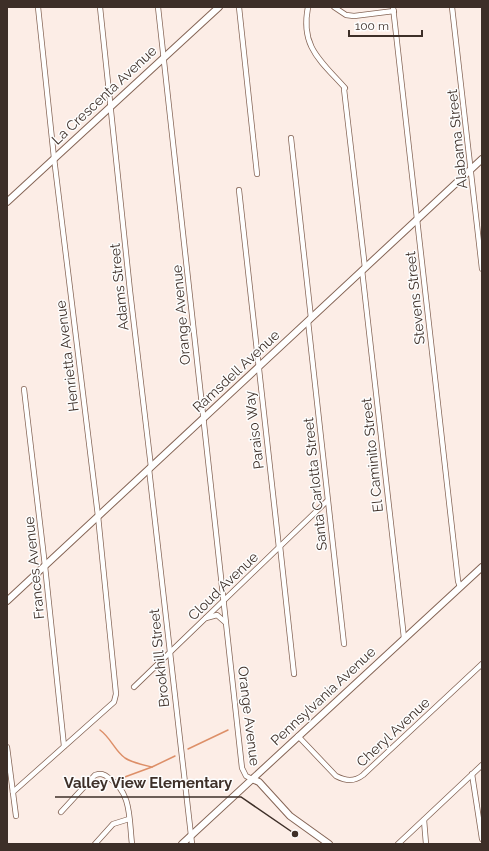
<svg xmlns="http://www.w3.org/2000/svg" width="489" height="851" font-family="Raleway,sans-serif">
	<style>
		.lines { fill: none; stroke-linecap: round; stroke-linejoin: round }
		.stream { stroke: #dd8f68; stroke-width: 1.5 }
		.street-casing { stroke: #856556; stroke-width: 6 }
		.secondary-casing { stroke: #856556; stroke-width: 8 }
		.street { stroke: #fff; stroke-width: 4.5 }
		.secondary { stroke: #fff; stroke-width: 6 }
		.labels { text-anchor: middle; stroke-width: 3; stroke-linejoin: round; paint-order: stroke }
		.street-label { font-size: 14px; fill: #3d2f28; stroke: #fdfdfd }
		.leader { fill: none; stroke: #3d2f28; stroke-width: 1.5 }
		.callout-dot { fill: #3d2f28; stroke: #fdfdfd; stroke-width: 1.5 }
		.callout-label { font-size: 15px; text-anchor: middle; font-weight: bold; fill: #3d2f28; stroke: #fdfdfd; stroke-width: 3; stroke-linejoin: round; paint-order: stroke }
	</style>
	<rect width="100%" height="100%" fill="#fcede6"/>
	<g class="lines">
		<g class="stream">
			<path d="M100,730c11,8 15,21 25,28 8,5 18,7 27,9"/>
			<path d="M188,749l40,-19"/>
			<path d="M122,778l30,-11 23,-11"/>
		</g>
		<g class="street-casing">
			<g id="street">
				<path d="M100,7l30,284 21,176"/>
				<path d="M158,7c30,253 55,507 84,761l4,8 6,3"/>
				<path d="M239,7l18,167"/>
				<path d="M308,7c-8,40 13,54 37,81"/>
				<path d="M334,7l12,8 8,1 40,-5"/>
				<path d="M393,7l65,574 2,6"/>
				<path d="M452,7l30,262"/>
				<path d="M344,89l21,179"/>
				<path d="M291,138l20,180"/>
				<path d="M239,190l40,358"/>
				<path d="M362,270l42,368"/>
				<path d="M308,321l36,323"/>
				<path d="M24,389l21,177 19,180"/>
				<path d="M149,469l43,375"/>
				<path d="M280,546l14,128"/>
				<path d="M206,618l11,-3 8,7"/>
				<path d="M134,687l193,-186"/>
				<path d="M298,736l38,40c10,5 18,6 27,-1l119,-111"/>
				<path d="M7,747l9,69"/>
				<path d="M472,774l10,65"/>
				<path d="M13,792l101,-90 2,-8 -18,-178 -44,-358 -16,-151"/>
				<path d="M61,812l34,-37c6,-2 9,-1 14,3 23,14 20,42 23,66"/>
				<path d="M424,820l2,24"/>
				<path d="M95,844l18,-20 16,-5"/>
				<path d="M398,844l84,-79"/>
			</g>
		</g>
		<g class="secondary-casing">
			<g id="secondary">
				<path d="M7,202l212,-195"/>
				<path d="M7,601l475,-442"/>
				<path d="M252,779l7,3 31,34 39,28"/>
				<path d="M182,844l300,-277"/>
			</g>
		</g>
		<use href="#street" class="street"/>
		<use href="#secondary" class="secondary"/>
	</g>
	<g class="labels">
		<g class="street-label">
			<text transform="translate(104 95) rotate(-43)" y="5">La Crescenta Avenue</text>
			<text transform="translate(457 139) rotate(-96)" y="5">Alabama Street</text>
			<text transform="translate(119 287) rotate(-96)" y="5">Adams Street</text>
			<text transform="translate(415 298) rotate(-96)" y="5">Stevens Street</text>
			<text transform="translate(181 315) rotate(-95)" y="5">Orange Avenue</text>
			<text transform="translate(67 356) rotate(-97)" y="5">Henrietta Avenue</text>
			<text transform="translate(236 371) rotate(-43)" y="5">Ramsdell Avenue</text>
			<text transform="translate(254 430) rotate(-97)" y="5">Paraiso Way</text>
			<text transform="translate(372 455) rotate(-96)" y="5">El Caminito Street</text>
			<text transform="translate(315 484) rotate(-96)" y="5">Santa Carlotta Street</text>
			<text transform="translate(34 568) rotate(-96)" y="5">Frances Avenue</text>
			<text transform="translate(223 586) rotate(-44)" y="5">Cloud Avenue</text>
			<text transform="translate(159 658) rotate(-96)" y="5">Brookhill Street</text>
			<text transform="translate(323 696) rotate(-43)" y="5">Pennsylvania Avenue</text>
			<text transform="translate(249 716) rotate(83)" y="5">Orange Avenue</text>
			<text transform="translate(393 732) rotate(-43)" y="5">Cheryl Avenue</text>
		</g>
	</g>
	<path class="leader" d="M295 834L241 797H55"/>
	<circle class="callout-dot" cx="295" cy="834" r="4"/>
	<g class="callout-label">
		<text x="148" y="788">Valley View Elementary</text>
	</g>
	<rect width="489" height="851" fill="none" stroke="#3d2f28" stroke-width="16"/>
	<path d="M349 30v6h73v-6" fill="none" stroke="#3d2f28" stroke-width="2"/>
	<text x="355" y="30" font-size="12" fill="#3d2f28" stroke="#fdfdfd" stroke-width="3" paint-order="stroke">100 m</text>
</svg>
